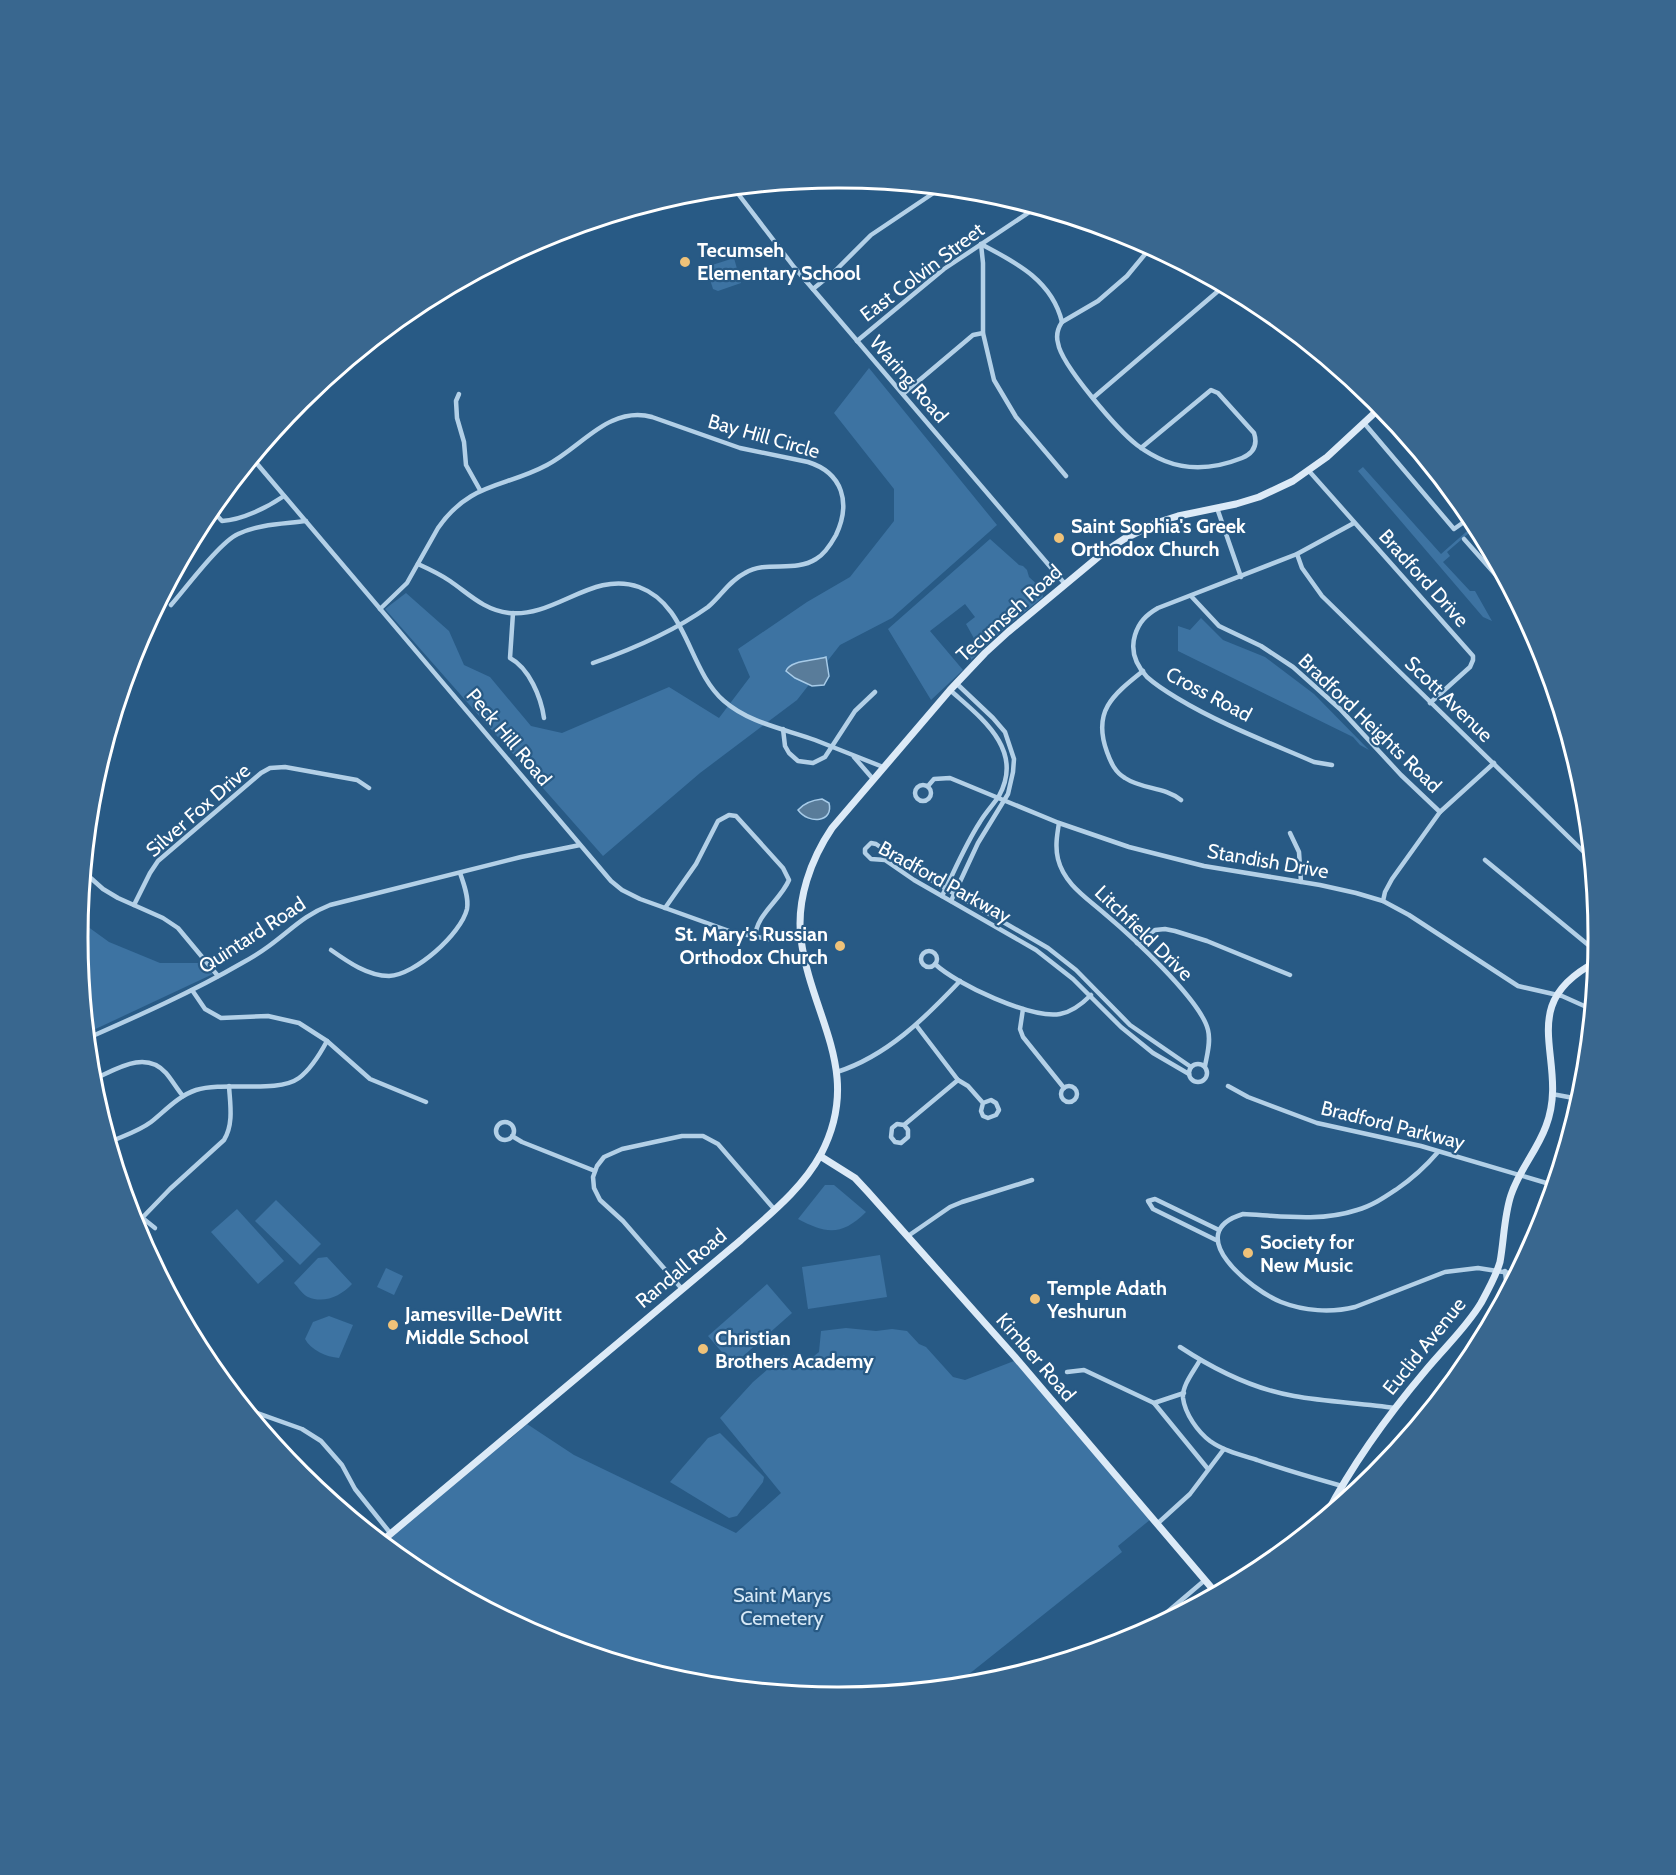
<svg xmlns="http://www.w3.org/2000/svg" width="1676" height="1875" font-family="Cabin,sans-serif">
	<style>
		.green { fill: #3d73a2 }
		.water { fill: #597c9a; stroke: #a7cbe8; stroke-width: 1.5 }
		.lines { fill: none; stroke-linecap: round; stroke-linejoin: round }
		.street { stroke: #b3d0e7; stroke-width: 4.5 }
		.secondary { stroke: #dceaf7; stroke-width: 7 }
		.poi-dot { fill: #efc279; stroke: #285a85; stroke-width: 2 }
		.labels { text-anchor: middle; stroke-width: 4.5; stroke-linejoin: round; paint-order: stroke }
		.poi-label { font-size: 20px; font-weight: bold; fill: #fff; stroke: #285a85; text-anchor: start }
		.street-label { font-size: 20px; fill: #fff; stroke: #285a85 }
		.park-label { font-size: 20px; fill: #d6e8f6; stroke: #285a85 }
		.rim { fill: none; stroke: #fff; stroke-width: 3 }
	</style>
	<rect width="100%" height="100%" fill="#285a85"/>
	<g class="green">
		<path d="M734,258l7,25 -23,8 -5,-2 -7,-22z"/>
		<path d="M869,368l128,157 -105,93 -52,27 -43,55 -97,73 -97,83 -218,-247 21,-16 43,38 15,34 26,12 41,49 31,7 107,-46 50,31 31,-41 -12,-28 69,-47 43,-25 44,-56v-32l-60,-76z"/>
		<path d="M1363,467l78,87 34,-30 1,3 -29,25 3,4 -7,6 27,29h5l17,30 -9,-4 -125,-146z"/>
		<path d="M990,539l29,26 4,1 4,4 2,7 12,11 2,9 -37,30 -35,33 -7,-7 12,-11 -10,-18 9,-7 -10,-13 -35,27 33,39 -32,30 -43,-71z"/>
		<path d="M1201,618l22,22 42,17 49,37 55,56 -9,-5 -7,-8 -175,-86v-25l12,4z"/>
		<path d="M80,921l29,21 51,21h42l11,11 -126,59 -9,-96z"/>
		<path d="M825,1185h9l32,27c-24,24 -40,22 -68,7z"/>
		<path d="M276,1200l45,44 -21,21 -45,-44z"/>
		<path d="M237,1209l47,52 -26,23 -47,-52z"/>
		<path d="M880,1255l7,42 -79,12 -6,-42z"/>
		<path d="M327,1257l25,27c-11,12 -28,20 -44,13 -5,-2 -10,-10 -14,-14l24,-25z"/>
		<path d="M386,1268l17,8 -9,19 -17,-8z"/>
		<path d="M767,1284l25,29 -59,52 -25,-29z"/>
		<path d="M329,1316l24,9 -14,33c-13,-1 -28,-8 -34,-19l8,-17z"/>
		<path d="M846,1328l30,3 16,-2 15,2 12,13 7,3 27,30 12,3 49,-19 137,158 -33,27 4,6 -168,134 -116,11 -149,-14 -142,-43 -132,-71 -33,-28 121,-103 5,3 19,-17 47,31 162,78 45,-40 -61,-75 33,-36 31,-27 13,15 22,-18 2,-21z"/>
		<path d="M720,1433l44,44 -1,5 -26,34 -8,2 -59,-36 38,-44z"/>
	</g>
	<g class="water">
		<path d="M826,657l3,19 -5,9 -12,1 -17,-8 -9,-7c4,-11 28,-10 40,-14z"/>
		<path d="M822,799l7,4c5,19 -20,22 -31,7 6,-7 15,-10 24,-11z"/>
	</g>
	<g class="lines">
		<g class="street">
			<path d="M737,188l2,7 55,72 271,317"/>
			<path d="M981,244c34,18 71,36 81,78 -4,6 -6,14 -4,21 3,22 61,88 79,102 8,6 18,12 28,16 25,10 52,7 77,-3 12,-5 16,-13 12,-25l-36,-40 -7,-3 -70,58"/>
			<path d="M981,244l2,19v70l11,47 22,37 50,59"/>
			<path d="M813,289l21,-17 37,-37 70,-47"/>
			<path d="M1062,322l36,-21 29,-25 24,-29"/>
			<path d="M857,341l87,-72 93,-62"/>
			<path d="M459,394l-3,7 1,17 7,24 2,23 14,25"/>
			<path d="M903,394l70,-59 10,-2"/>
			<path d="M1094,397l130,-111"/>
			<path d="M1364,423l90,106 17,-12"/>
			<path d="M253,459l358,422 11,9 18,9 92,33 36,7h33"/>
			<path d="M1309,471l164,185v4l-3,7 -40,36"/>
			<path d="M1217,508l24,69"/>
			<path d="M211,509l11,12c20,-1 46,-14 62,-25"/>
			<path d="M1464,539l46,52"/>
			<path d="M1297,554l5,14 20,28 268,262"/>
			<path d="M418,564c11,5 22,10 32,17 19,13 34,29 59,32 46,5 84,-43 130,-26 49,18 49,83 85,114 25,22 61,28 91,39 23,9 45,18 68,27"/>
			<path d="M1191,596l28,30 42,20 32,21 47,42 61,66 39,37"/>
			<path d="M171,605c15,-17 49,-63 67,-71 21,-10 45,-10 68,-13"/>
			<path d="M380,609l27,-26 31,-55c32,-46 66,-40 109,-63 23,-12 44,-35 65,-44 13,-6 26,-8 40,-4l88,31 68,14c35,11 43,41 28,73 -5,9 -11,19 -20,24 -22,14 -49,1 -71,14 -16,8 -24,23 -37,34 -35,25 -75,42 -115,56"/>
			<path d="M513,613l-3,45c19,10 31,39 34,60"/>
			<path d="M1143,671c-30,24 -51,40 -36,81 4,11 8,20 18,26 18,12 39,8 56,22"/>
			<path d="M783,729l2,17 4,7 9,8 15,2 12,-6 30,-46 20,-19"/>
			<path d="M1569,748l2,1"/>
			<path d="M854,757l19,22"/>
			<path d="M1332,765l-18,-3c-46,-20 -94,-38 -137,-64 -10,-6 -21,-13 -30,-21 -11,-12 -17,-26 -12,-42 4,-13 11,-20 23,-27l139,-54 57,-31"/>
			<circle cx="923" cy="793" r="8"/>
			<path d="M928,786l6,-7 16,-1 109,45 70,24 75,19 116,19 36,8 27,8 26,14 109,71 44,10 29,13"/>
			<path d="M1059,823c-2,12 -4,24 -1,36 6,25 29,39 47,55 25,21 96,86 103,116 3,12 -1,25 -3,36"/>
			<path d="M1290,833l9,19 2,30"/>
			<path d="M1485,860l107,88 4,6"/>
			<path d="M84,872l19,17 15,9 45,20 15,10 40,48"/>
			<path d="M942,896c12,-24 23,-51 38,-74 5,-9 13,-17 19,-26 26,-47 -19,-79 -49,-106"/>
			<path d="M951,901l27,-58 30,-49 5,-22 1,-13 -9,-27 -12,-14 -37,-35"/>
			<path d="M1383,901l2,-9 7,-13 48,-67 54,-49"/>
			<path d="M134,905l16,-32 8,-12 103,-88 9,-5 15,-1 72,13 12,8"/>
			<path d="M665,908l31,-44 22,-43 11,-6 7,1 47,52 6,12c-9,21 -33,34 -34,58"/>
			<path d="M1137,943l18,-13 10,-1 10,2 32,10 83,34"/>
			<path d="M331,950c17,12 37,26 58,26 26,-1 72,-42 78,-67 2,-11 -3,-25 -7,-36"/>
			<circle cx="929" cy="959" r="8"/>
			<path d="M935,964c21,20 96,55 125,50 12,-2 22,-10 31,-19"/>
			<path d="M192,990l13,19 16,9 47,-2 31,7 28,18 43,38 56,23"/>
			<path d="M1023,1009l-3,20 3,8 41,51"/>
			<path d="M916,1025l42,55 10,6 15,17 -2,8 2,5 5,2 8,-3 3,-5 -3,-7 -5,-3 -8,3"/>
			<path d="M88,1038c52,-23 104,-46 154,-75 9,-5 19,-11 27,-17 22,-16 35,-31 61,-41l191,-48 59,-12"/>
			<circle cx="1198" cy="1073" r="9"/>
			<path d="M837,1072c50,-16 88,-54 123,-91"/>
			<path d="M1189,1074l-36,-21 -32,-26 -48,-48 -37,-29 -122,-70 -29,-20 -14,-1 -6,-6v-4l6,-6 5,1 36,25 136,79 28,22 54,55 61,42"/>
			<path d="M92,1080c23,-10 53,-31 74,-7 6,7 11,16 17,23"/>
			<path d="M1228,1086l20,11 69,26 104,23 132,39"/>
			<circle cx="1069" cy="1094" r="8"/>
			<path d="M1552,1094l27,5"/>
			<circle cx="505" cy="1131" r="9"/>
			<path d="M904,1125l4,5v7l-7,6 -6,-1 -4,-5 1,-9 5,-4 7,1 54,-45"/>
			<path d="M512,1136l10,6 73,29"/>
			<path d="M110,1142c13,-6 29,-11 41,-20 14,-11 27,-26 45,-32 29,-9 81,4 103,-12 12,-9 21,-24 28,-37"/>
			<path d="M1438,1152c-12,14 -25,26 -41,37 -12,8 -25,17 -40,21 -36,12 -77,6 -114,4 -63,19 8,76 38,88 23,9 50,11 74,5l90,-35 33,-4 38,6"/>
			<path d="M130,1208l25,20"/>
			<path d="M143,1217l27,-28 54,-49c10,-16 6,-37 5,-54"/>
			<path d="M908,1236l42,-29 12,-5 70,-22"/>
			<path d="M1216,1240l-63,-31 -5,-8 7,-2 64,31"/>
			<path d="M1505,1271l2,19"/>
			<path d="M682,1289l-59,-68 -23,-21 -6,-12 -1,-11 4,-11 7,-9 18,-8 60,-13h21l15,8 57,66"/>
			<path d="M1180,1347c35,23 73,42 114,49 33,6 68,7 101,12"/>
			<path d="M1200,1360c-6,11 -18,25 -17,38 2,16 15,34 27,43 14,10 31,14 47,19 28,10 56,18 85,26"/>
			<path d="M1067,1372l17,-2 70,33 54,66"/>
			<path d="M1154,1403l30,-10"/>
			<path d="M246,1409l56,20 19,12 21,24 13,24 36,45"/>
			<path d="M1157,1524l33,-30 34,-45"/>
			<path d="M1145,1631l60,-51"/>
		</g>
		<g class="secondary">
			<path d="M737,187l11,1 23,-4"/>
			<path d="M820,1156l35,22 13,14 147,165 201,236"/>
			<path d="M1326,1515c27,-52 62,-100 100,-145 18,-22 40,-42 55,-67 7,-13 15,-27 19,-41 4,-22 4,-46 11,-67 8,-25 26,-44 35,-69 25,-65 -35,-120 50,-164"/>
			<path d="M382,1541l359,-301c29,-26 61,-51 80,-86 43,-82 -10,-137 -20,-215 -5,-39 10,-80 31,-111l118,-138 35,-37 23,-21 95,-79 21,-14 32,-16 22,-7 58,-12 23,-7 34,-16 34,-24 54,-50"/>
		</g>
	</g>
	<g class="poi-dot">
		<circle cx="685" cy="262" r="6"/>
		<circle cx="1059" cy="538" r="6"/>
		<circle cx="840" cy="946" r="6"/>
		<circle cx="1248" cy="1253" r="6"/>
		<circle cx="1035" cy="1299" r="6"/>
		<circle cx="393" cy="1325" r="6"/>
		<circle cx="703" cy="1349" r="6"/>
	</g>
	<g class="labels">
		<g class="poi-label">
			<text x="697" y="257">Tecumseh<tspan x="697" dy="23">Elementary School</tspan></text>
			<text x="1071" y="533">Saint Sophia's Greek<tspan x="1071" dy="23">Orthodox Church</tspan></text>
			<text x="828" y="941" text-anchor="end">St. Mary's Russian<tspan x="828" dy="23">Orthodox Church</tspan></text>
			<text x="1260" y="1249">Society for<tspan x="1260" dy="23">New Music</tspan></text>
			<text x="1047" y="1295">Temple Adath<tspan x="1047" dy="23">Yeshurun</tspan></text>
			<text x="405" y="1321">Jamesville-DeWitt<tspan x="405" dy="23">Middle School</tspan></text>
			<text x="715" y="1345">Christian<tspan x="715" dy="23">Brothers Academy</tspan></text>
		</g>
		<g class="street-label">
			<text transform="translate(922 272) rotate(-37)" y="7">East Colvin Street</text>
			<text transform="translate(909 379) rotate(49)" y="7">Waring Road</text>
			<text transform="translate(764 436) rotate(16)" y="7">Bay Hill Circle</text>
			<text transform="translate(1424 578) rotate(48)" y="7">Bradford Drive</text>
			<text transform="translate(1009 613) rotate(-42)" y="7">Tecumseh Road</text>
			<text transform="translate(1209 694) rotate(28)" y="7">Cross Road</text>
			<text transform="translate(1449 699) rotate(44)" y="7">Scott Avenue</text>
			<text transform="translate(1370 723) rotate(44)" y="7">Bradford Heights Road</text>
			<text transform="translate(509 737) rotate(50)" y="7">Peck Hill Road</text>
			<text transform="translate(198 810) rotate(-41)" y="7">Silver Fox Drive</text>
			<text transform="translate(1268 861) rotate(10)" y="7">Standish Drive</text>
			<text transform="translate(945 882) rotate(29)" y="7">Bradford Parkway</text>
			<text transform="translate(1144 933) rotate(44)" y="7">Litchfield Drive</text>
			<text transform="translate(252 935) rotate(-33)" y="7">Quintard Road</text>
			<text transform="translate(1393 1125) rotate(14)" y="7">Bradford Parkway</text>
			<text transform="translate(681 1268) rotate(-40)" y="7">Randall Road</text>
			<text transform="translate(1424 1346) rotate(-51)" y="7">Euclid Avenue</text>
			<text transform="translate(1036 1357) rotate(49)" y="7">Kimber Road</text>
		</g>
		<g class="park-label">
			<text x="782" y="1602">Saint Marys<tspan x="782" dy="23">Cemetery</tspan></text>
		</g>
	</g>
	<path d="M0 0H1676V1875H0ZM837 188H839A749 749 0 0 1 1588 937V938A749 749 0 0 1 839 1687H837A749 749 0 0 1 88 938V937A749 749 0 0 1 837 188Z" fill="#39678f" fill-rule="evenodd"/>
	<path class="rim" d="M837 188H839A749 749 0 0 1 1588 937V938A749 749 0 0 1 839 1687H837A749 749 0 0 1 88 938V937A749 749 0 0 1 837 188Z"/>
</svg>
